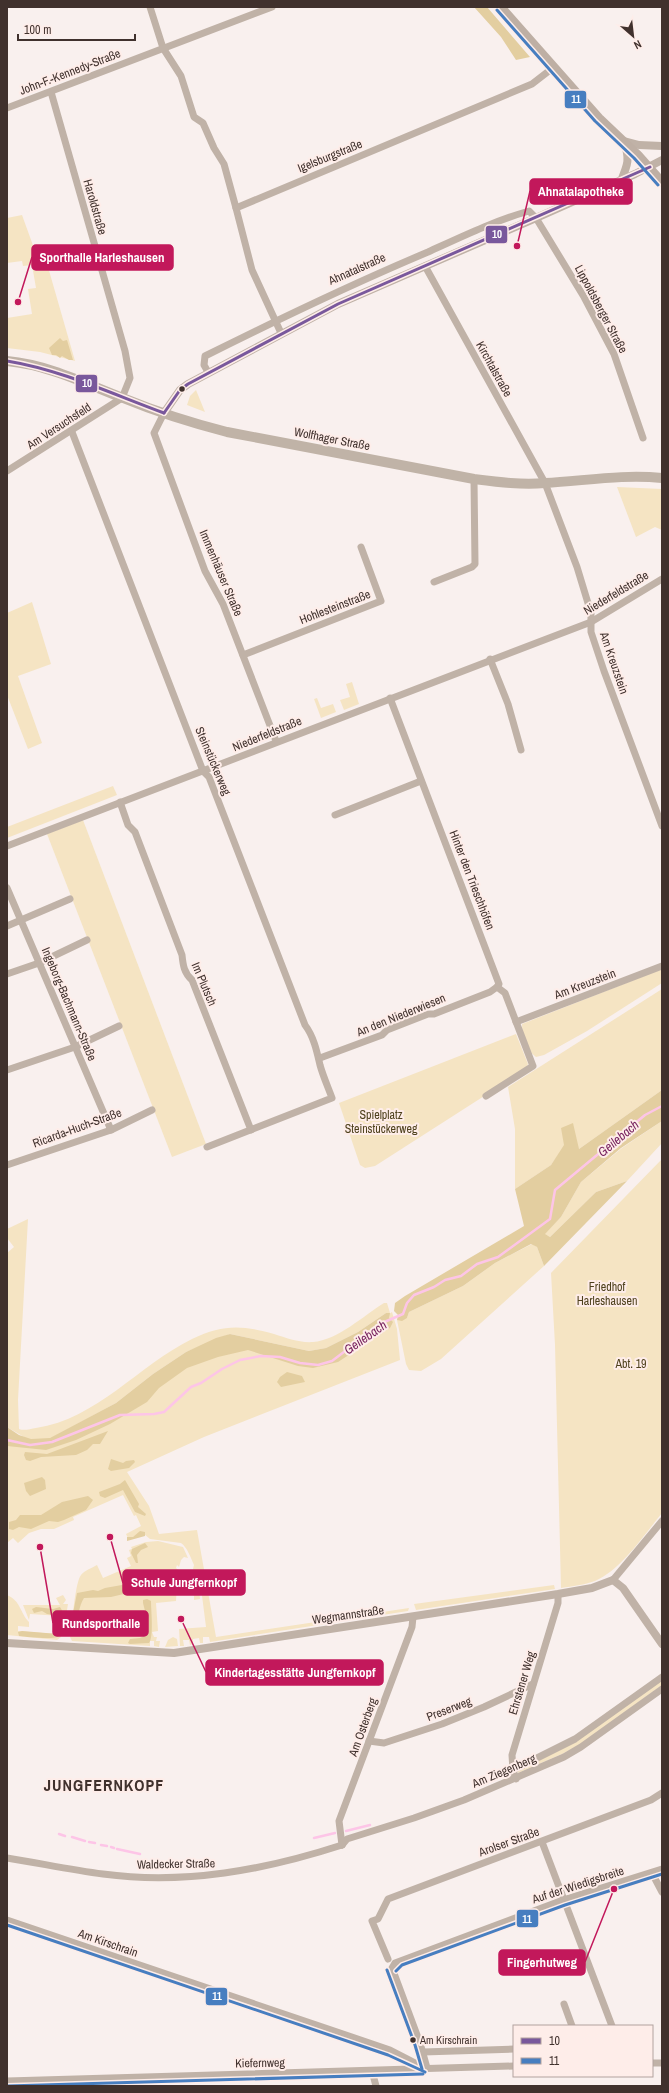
<svg xmlns="http://www.w3.org/2000/svg" width="669" height="2093" font-family="'Archivo Narrow',sans-serif">
	<style>
		.green { fill: #f5e4c3 }
		.forest { fill: #e3cea0 }
		.lines { fill: none; stroke-linecap: round; stroke-linejoin: round }
		.stream { stroke: #fdc5e7; stroke-width: 2.5 }
		.minor { stroke: #c0b2a7; stroke-width: 7 }
		.tertiary { stroke: #c0b2a7; stroke-width: 8 }
		.secondary { stroke: #beafa4; stroke-width: 9 }
		.primary { stroke: #c0b3a7; stroke-width: 10 }
		.bus-1-casing { stroke: #feede9; stroke-width: 6 }
		.bus-2-casing { stroke: #feede9; stroke-width: 6 }
		.bus-1 { stroke: #79589c; stroke-width: 3 }
		.bus-2 { stroke: #477ec0; stroke-width: 3 }
		.bus-dot { fill: #40312d; stroke: #feede9; stroke-width: 1.5 }
		.labels { text-anchor: middle; stroke-width: 4; stroke-linejoin: round; paint-order: stroke }
		.bus-label { font-size: 11px; fill: #40312d; stroke: #feede9; text-anchor: start }
		.street-label { font-size: 12px; fill: #40312d; stroke: #feede9 }
		.park-label { font-size: 12px; fill: #4e411d; stroke: #feede9 }
		.water-label { font-size: 13px; font-style: italic; fill: #77225f; stroke: #feede9 }
		.district-label { font-size: 16px; font-weight: bold; letter-spacing: 1px; fill: #40312d; stroke: #feede9 }
		.leader { fill: none; stroke: #c2185b; stroke-width: 1.5 }
		.callout-dot { fill: #c2185b; stroke: #feede9; stroke-width: 1.5 }
		.callout { fill: #c2185b; stroke: #c2185b; stroke-width: 1.5 }
		.callout-label { font-size: 13px; text-anchor: middle; font-weight: bold; fill: #fff }
		.line-badge { stroke: #feede9; stroke-width: 1.5 }
		.badge-label { font-size: 11px; text-anchor: middle; font-weight: bold; fill: #fff }
	</style>
	<rect width="100%" height="100%" fill="#f9f0ee"/>
	<g class="green">
		<path d="M22,215l17,47 9,5 27,94 -35,-9 -33,-4v-30l25,-4 -4,-25 8,-1 -4,-23 -9,1 -1,-5 -15,2v-45z"/>
		<path d="M196,390l9,22 -18,-7 3,-9z"/>
		<path d="M617,487l45,2v41l-7,-3 -19,10z"/>
		<path d="M32,602l19,62 -33,12 24,67 -14,6 -21,-54v-82z"/>
		<path d="M352,682l7,22 -15,6 -4,-10 10,-3 -4,-13z"/>
		<path d="M317,698l4,10 12,-4 3,8 -15,6 -7,-19z"/>
		<path d="M113,786l4,9 -110,43v-11z"/>
		<path d="M83,820l123,324 -34,13 -125,-323z"/>
		<path d="M662,969v14l-75,48 -43,24 -8,2c-10,-7 -14,-20 -14,-33z"/>
		<path d="M662,989v101l-83,59 -14,-4 -14,20 -36,24v-60l-7,-42z"/>
		<path d="M516,1034l12,30 -3,6 -150,96 -10,2 -5,-3 -21,-62z"/>
		<path d="M662,1121v22l-35,38 -31,11 -46,45 -6,-3 17,-17 20,-35 41,-34z"/>
		<path d="M662,1159v354c-18,22 -41,57 -67,68 -11,4 -22,5 -34,7l-6,-243 -4,-72z"/>
		<path d="M28,1219l-10,181 1,29c5,2 11,0 17,-1 61,-9 103,-63 156,-89 31,-15 50,-14 82,-5 13,4 25,9 39,8 25,-2 50,-26 71,-39h3l3,10h-4l-28,19 -32,16 -17,3 -79,-17 -44,18 -33,22 -37,29 -63,34 28,-9 134,-82 95,9 22,-2 60,-41 5,17 3,31 -196,77 -77,35 22,34 10,28 38,-4 19,107 193,-29 -1,3 -198,31 -1,-5h-6v6h-3l-1,-5 -6,1v5l-3,1 -1,-5h-6l1,6h-4l-1,-17 27,-2 -6,-47 -8,-6 3,-1 -2,-4 1,-4c-3,-7 -7,-18 -13,-22l-31,-4 -6,-5 -15,6 -3,-6 15,-8 -5,-11 -2,1 -11,-21 -50,22 1,3 -20,9h-13l-12,4 -11,10 -5,-5 -6,5v-109l17,3 -17,-10v-174l7,-6 -7,-9v-9z"/>
		<path d="M532,1244l5,3 7,19 -103,93 -20,12 -12,-1 -3,-6 -9,-44 10,-2 2,-6 54,-26 32,-23z"/>
		<path d="M158,1541l25,6 5,11 -4,-1 -3,3 -2,7 -2,-2 -1,3 7,6 15,6 2,19 -6,1v-4l-3,-7 -14,-4 -1,16 -20,2 2,28 -6,1 2,5h3l-1,4h4l-1,6 -5,-1v-5h-4v5l-78,-5 -2,-4c2,-11 5,-55 11,-62 4,-5 11,-7 16,-10l6,13 28,-12 -4,-8 4,-2 -2,-6 3,-1 -1,-2 15,-5z"/>
		<path d="M554,1585l1,4 -139,21 -2,-6z"/>
		<path d="M7,1595c14,6 13,18 22,27v5l-11,-1v5l38,3 1,-6h3l1,9 -4,3 -50,-5z"/>
		<path d="M63,1595l3,5 -3,4h5l-2,12 -2,5 -3,1v-6l-31,-2 -1,6 -6,-15h37l-4,-7z"/>
		<path d="M173,1637l4,2 1,7 -13,1 3,-7z"/>
		<path d="M662,1680v5l-83,60 -17,9 -44,19 -1,-3 43,-20z"/>
	</g>
	<g class="forest">
		<path d="M474,7h13l43,50 -14,3 -15,-23z"/>
		<path d="M60,338l3,3 4,-1 6,20h-4l-7,-4 -2,2 -4,-3h-4l-3,-7z"/>
		<path d="M662,1090v31l-41,27 -40,34 -20,35 -16,17 5,3 46,-45 31,-11 -83,85 -7,-19 -6,-3 -36,19 -32,23 -54,26 -2,6 -5,3 -5,-1 1,-5 -4,-4 1,-8 10,-7 119,-70 -9,-37 36,-24 13,-20 -3,-17 12,-5 6,26z"/>
		<path d="M386,1313h4l-1,5 4,4 -3,6 -52,34 -25,6 -15,-2 -50,-16 -30,7 -31,11 -28,20 -12,14 -37,22 -34,16 -30,10 -39,-4v-19l12,8 12,4 19,-1 66,-35 37,-29 33,-22 30,-14 14,-4 79,17 17,-3 32,-16z"/>
		<path d="M287,1372l15,4 3,6 -24,5 -4,-5 3,-5z"/>
		<path d="M108,1431l-8,13h-7l-6,6 -11,5 -35,2 -11,4 -4,-1 -2,-5 1,-3 22,2z"/>
		<path d="M111,1459l12,4 3,-2 8,-1 1,2 -6,6 -18,3 -3,-2z"/>
		<path d="M42,1477l3,3 1,9 -16,7 -4,-5 -2,-8z"/>
		<path d="M125,1480l14,24 -1,3 8,7 -1,2 -10,-4 -12,-22 -18,8 -5,-2 -1,-4 21,-8z"/>
		<path d="M88,1496l5,4 -7,10 -22,10 -6,2 -9,-1 -18,8 -12,-2 -6,3 -4,-1v-7l7,-2 4,-5h21l21,-13z"/>
		<path d="M140,1531l5,1v4l-18,5v-4h6z"/>
		<path d="M145,1543l3,4 -7,3 -4,5 1,8h-2l-5,-10 1,-4z"/>
		<path d="M133,1583l12,1 4,4 -38,9 -27,1c-5,8 -6,18 -7,26l-4,2 -1,-3 3,-4 -2,-6 4,-20 16,-3 5,1 7,-3z"/>
		<path d="M147,1599l4,2c0,10 3,36 -2,42l-19,1 -2,-1 2,-4 10,-1 6,-3 -2,-5 3,-11 -4,-16v-3z"/>
		<path d="M36,1607l17,2 7,-2 3,5 -2,4 -14,-2 -5,-3 -8,2 -2,-4z"/>
		<path d="M22,1631l36,3 1,2c-3,4 -32,1 -40,0l-1,-4z"/>
	</g>
	<g class="lines">
		<g class="stream">
			<path d="M7,1440l23,5 22,-3 68,-27 34,-1 10,-2 27,-25 10,-4 21,-14 18,-9 21,-4 19,1 20,6 18,2 14,-4 50,-38 21,-9 4,-11 7,-8 20,-8 11,-7 16,-4 16,-12 21,-7 52,-38 5,-29 90,-75 17,-9"/>
			<path d="M346,1831l24,-6"/>
			<path d="M59,1834l6,2"/>
			<path d="M72,1837l13,4"/>
			<path d="M314,1838l21,-5"/>
			<path d="M89,1842l6,1"/>
			<path d="M101,1845l6,1"/>
			<path d="M111,1847l3,1"/>
			<path d="M117,1849l23,5"/>
		</g>
		<g class="minor">
			<path d="M150,7l13,41 18,28 13,41 9,6 11,25 10,16 12,44"/>
			<path d="M7,108l265,-101"/>
			<path d="M425,266l120,217 32,84 14,46v19l13,39 58,155"/>
			<path d="M281,333l-29,-63 -16,-62 296,-124 22,-17"/>
			<path d="M208,372l-4,-7 1,-9c74,-37 147,-72 223,-104 33,-15 66,-31 101,-41l7,7 48,79 30,57 29,84"/>
			<path d="M164,413l-10,20 51,138 18,33 53,137"/>
			<path d="M72,432l131,339 6,6 96,248c9,12 12,27 15,40 3,11 8,22 12,33l-125,49"/>
			<path d="M7,471l115,-73 8,-20 -5,-27 -74,-259"/>
			<path d="M434,582l38,-15 3,-3 -1,-85"/>
			<path d="M243,655l138,-54 -20,-54"/>
			<path d="M490,659l18,45 13,46"/>
			<path d="M120,802l8,23 7,7 47,123c1,10 2,18 10,25l59,150"/>
			<path d="M335,815l86,-34"/>
			<path d="M7,846l584,-224 71,-43"/>
			<path d="M7,888l104,242"/>
			<path d="M7,926l63,-27"/>
			<path d="M7,974l32,-11 48,-23"/>
			<path d="M516,1022l146,-56"/>
			<path d="M320,1058l62,-23 5,-5 41,-16h6l56,-22 7,-5 2,-3 -109,-286"/>
			<path d="M7,1070l68,-23 44,-21"/>
			<path d="M486,1096l47,-30 -28,-73 -8,-6"/>
			<path d="M7,1165l104,-35 41,-20"/>
			<path d="M613,1580l49,-59"/>
			<path d="M369,1741l15,2 58,-19 42,-17 49,-23"/>
			<path d="M513,1770l62,-31 87,-62"/>
			<path d="M516,1779l-3,-9 -1,-15 46,-152v-9"/>
			<path d="M542,1842l70,184"/>
			<path d="M342,1845l5,-6 67,-21 50,-18 100,-43 17,-10 81,-58"/>
			<path d="M342,1845l-3,-24 73,-194 1,-10"/>
			<path d="M7,1858c32,5 64,12 96,16 82,11 162,-4 239,-29"/>
			<path d="M652,1873l10,19"/>
			<path d="M7,1920l383,130 35,18"/>
			<path d="M388,1959l-16,-38 6,-2 10,-20 263,-99 11,-7"/>
			<path d="M564,2004l8,22"/>
			<path d="M423,2052l91,-3"/>
			<path d="M652,2063h10"/>
			<path d="M427,2068l-7,-25 -28,-75 3,-5 168,-63 99,-31"/>
			<path d="M372,2071l4,15"/>
			<path d="M7,2081l507,-15"/>
		</g>
		<g class="tertiary">
			<path d="M624,141l15,4 23,1"/>
			<path d="M621,181c7,-17 9,-22 3,-39"/>
			<path d="M164,413l16,-23 8,-6 150,-80 198,-86 99,-44 27,-14"/>
			<path d="M7,1643l167,10 384,-59 34,-6 21,-8 10,8 39,56"/>
		</g>
		<path class="secondary" d="M501,7l98,111 39,37 24,27"/>
		<path class="primary" d="M7,361c42,4 77,22 116,37 34,14 69,25 104,34l247,47c24,3 47,6 71,4 39,-2 77,-9 117,-5"/>
		<g class="bus-1-casing">
			<g id="bus-1">
				<path d="M7,361c55,9 105,33 157,52"/>
				<path d="M164,413l16,-23 8,-6 150,-80 312,-137"/>
			</g>
		</g>
		<g class="bus-2-casing">
			<g id="bus-2">
				<path d="M497,10l98,111 39,37 24,27"/>
				<path d="M7,1925l381,130 37,17"/>
				<path d="M387,1970l28,75 7,24"/>
				<path d="M396,1971l6,-6 163,-60 97,-31"/>
				<path d="M7,2086l416,-12"/>
			</g>
		</g>
		<use href="#bus-1" class="bus-1"/>
		<use href="#bus-2" class="bus-2"/>
	</g>
	<g class="bus-dot">
		<circle cx="182" cy="389" r="3.5"/>
		<circle cx="413" cy="2040" r="3.5"/>
	</g>
	<g class="labels">
		<g class="bus-label">
			<text x="420" y="2044">Am Kirschrain</text>
		</g>
		<g class="street-label">
			<text transform="translate(70 72) rotate(-21)" y="4">John-F.-Kennedy-Straße</text>
			<text transform="translate(330 156) rotate(-22)" y="4">Igelsburgstraße</text>
			<text transform="translate(95 207) rotate(74)" y="4">Haroldstraße</text>
			<text transform="translate(357 269) rotate(-24)" y="4">Ahnatalstraße</text>
			<text transform="translate(601 309) rotate(62)" y="4">Lippoldsberger Straße</text>
			<text transform="translate(494 369) rotate(61)" y="4">Kirchtalstraße</text>
			<text transform="translate(59 426) rotate(-33)" y="4">Am Versuchsfeld</text>
			<text transform="translate(332 439) rotate(11)" y="4">Wolfhager Straße</text>
			<text transform="translate(221 573) rotate(67)" y="4">Immenhäuser Straße</text>
			<text transform="translate(616 593) rotate(-31)" y="4">Niederfeldstraße</text>
			<text transform="translate(335 607) rotate(-21)" y="4">Hohlesteinstraße</text>
			<text transform="translate(614 663) rotate(71)" y="4">Am Kreuzstein</text>
			<text transform="translate(267 734) rotate(-22)" y="4">Niederfeldstraße</text>
			<text transform="translate(213 761) rotate(67)" y="4">Steinstückerweg</text>
			<text transform="translate(472 880) rotate(69)" y="4">Hinter den Trieschhöfen</text>
			<text transform="translate(204 984) rotate(67)" y="4">Im Plutsch</text>
			<text transform="translate(585 984) rotate(-21)" y="4">Am Kreuzstein</text>
			<text transform="translate(69 1004) rotate(67)" y="4">Ingeborg-Bachmann-Straße</text>
			<text transform="translate(401 1015) rotate(-22)" y="4">An den Niederwiesen</text>
			<text transform="translate(77 1128) rotate(-20)" y="4">Ricarda-Huch-Straße</text>
			<text transform="translate(348 1615) rotate(-8)" y="4">Wegmannstraße</text>
			<text transform="translate(522 1683) rotate(-73)" y="4">Ehrstener Weg</text>
			<text transform="translate(449 1709) rotate(-21)" y="4">Preserweg</text>
			<text transform="translate(363 1727) rotate(-70)" y="4">Am Osterberg</text>
			<text transform="translate(504 1771) rotate(-23)" y="4">Am Ziegenberg</text>
			<text transform="translate(509 1842) rotate(-20)" y="4">Arolser Straße</text>
			<text transform="translate(176 1864) rotate(-1)" y="4">Waldecker Straße</text>
			<text transform="translate(578 1885) rotate(-18)" y="4">Auf der Wiedigsbreite</text>
			<text transform="translate(108 1943) rotate(19)" y="4">Am Kirschrain</text>
			<text transform="translate(260 2063) rotate(-1)" y="4">Kiefernweg</text>
		</g>
		<g class="park-label">
			<text x="381" y="1119">Spielplatz<tspan x="381" dy="14">Steinstückerweg</tspan></text>
			<text x="607" y="1291">Friedhof<tspan x="607" dy="14">Harleshausen</tspan></text>
			<text x="631" y="1368">Abt. 19</text>
		</g>
		<g class="water-label">
			<text transform="translate(618 1138) rotate(-40)" y="5">Geilebach</text>
			<text transform="translate(365 1337) rotate(-35)" y="5">Geilebach</text>
		</g>
		<g class="district-label">
			<text x="104" y="1791">JUNGFERNKOPF</text>
		</g>
	</g>
	<path class="leader" d="M517 246L530 191M18 302L32 257M110 1537L123 1583M40 1547L53 1623M181 1619L206 1672M614 1889L585 1962"/>
	<g class="callout-dot">
		<circle cx="517" cy="246" r="4"/>
		<circle cx="18" cy="302" r="4"/>
		<circle cx="110" cy="1537" r="4"/>
		<circle cx="40" cy="1547" r="4"/>
		<circle cx="181" cy="1619" r="4"/>
		<circle cx="614" cy="1889" r="4"/>
	</g>
	<g class="callout">
		<rect x="530" y="179" width="102" height="25" rx="4"/>
		<rect x="32" y="245" width="141" height="25" rx="4"/>
		<rect x="123" y="1570" width="122" height="25" rx="4"/>
		<rect x="53" y="1611" width="95" height="25" rx="4"/>
		<rect x="206" y="1660" width="177" height="25" rx="4"/>
		<rect x="499" y="1950" width="86" height="25" rx="4"/>
	</g>
	<g class="callout-label">
		<text x="581" y="196">Ahnatalapotheke</text>
		<text x="102" y="262">Sporthalle Harleshausen</text>
		<text x="184" y="1587">Schule Jungfernkopf</text>
		<text x="101" y="1628">Rundsporthalle</text>
		<text x="295" y="1677">Kindertagesstätte Jungfernkopf</text>
		<text x="542" y="1967">Fingerhutweg</text>
	</g>
	<g class="line-badge">
		<rect x="564" y="90" width="23" height="19" rx="4" fill="#477ec0"/>
		<rect x="485" y="225" width="23" height="19" rx="4" fill="#79589c"/>
		<rect x="75" y="374" width="23" height="19" rx="4" fill="#79589c"/>
		<rect x="516" y="1909" width="23" height="19" rx="4" fill="#477ec0"/>
		<rect x="205" y="1987" width="23" height="19" rx="4" fill="#477ec0"/>
	</g>
	<g class="badge-label">
		<text x="576" y="103">11</text>
		<text x="497" y="238">10</text>
		<text x="87" y="387">10</text>
		<text x="527" y="1923">11</text>
		<text x="217" y="2000">11</text>
	</g>
	<rect width="669" height="2093" fill="none" stroke="#40312d" stroke-width="16"/>
	<rect x="513" y="2025" width="140" height="52" fill="#feede9" stroke="#b2a29e"/>
	<rect x="521" y="2038" width="20" height="6" fill="#79589c" stroke="#b2a29e"/>
	<text x="549" y="2045" font-size="12" fill="#40312d">10</text>
	<rect x="521" y="2058" width="20" height="6" fill="#477ec0" stroke="#b2a29e"/>
	<text x="549" y="2065" font-size="12" fill="#40312d">11</text>
	<g transform="translate(633 36) rotate(152)" stroke="#feede9" stroke-width="3" paint-order="stroke">
	<path d="M0-3L7 15L0 10L-7 15Z" fill="#40312d"/>
	<text y="-6" font-size="11" font-weight="bold" text-anchor="middle" fill="#40312d">N</text>
	</g>
	<path d="M18 34v6h117v-6" fill="none" stroke="#40312d" stroke-width="2"/>
	<text x="24" y="34" font-size="12" fill="#40312d" stroke="#feede9" stroke-width="3" paint-order="stroke">100 m</text>
</svg>
